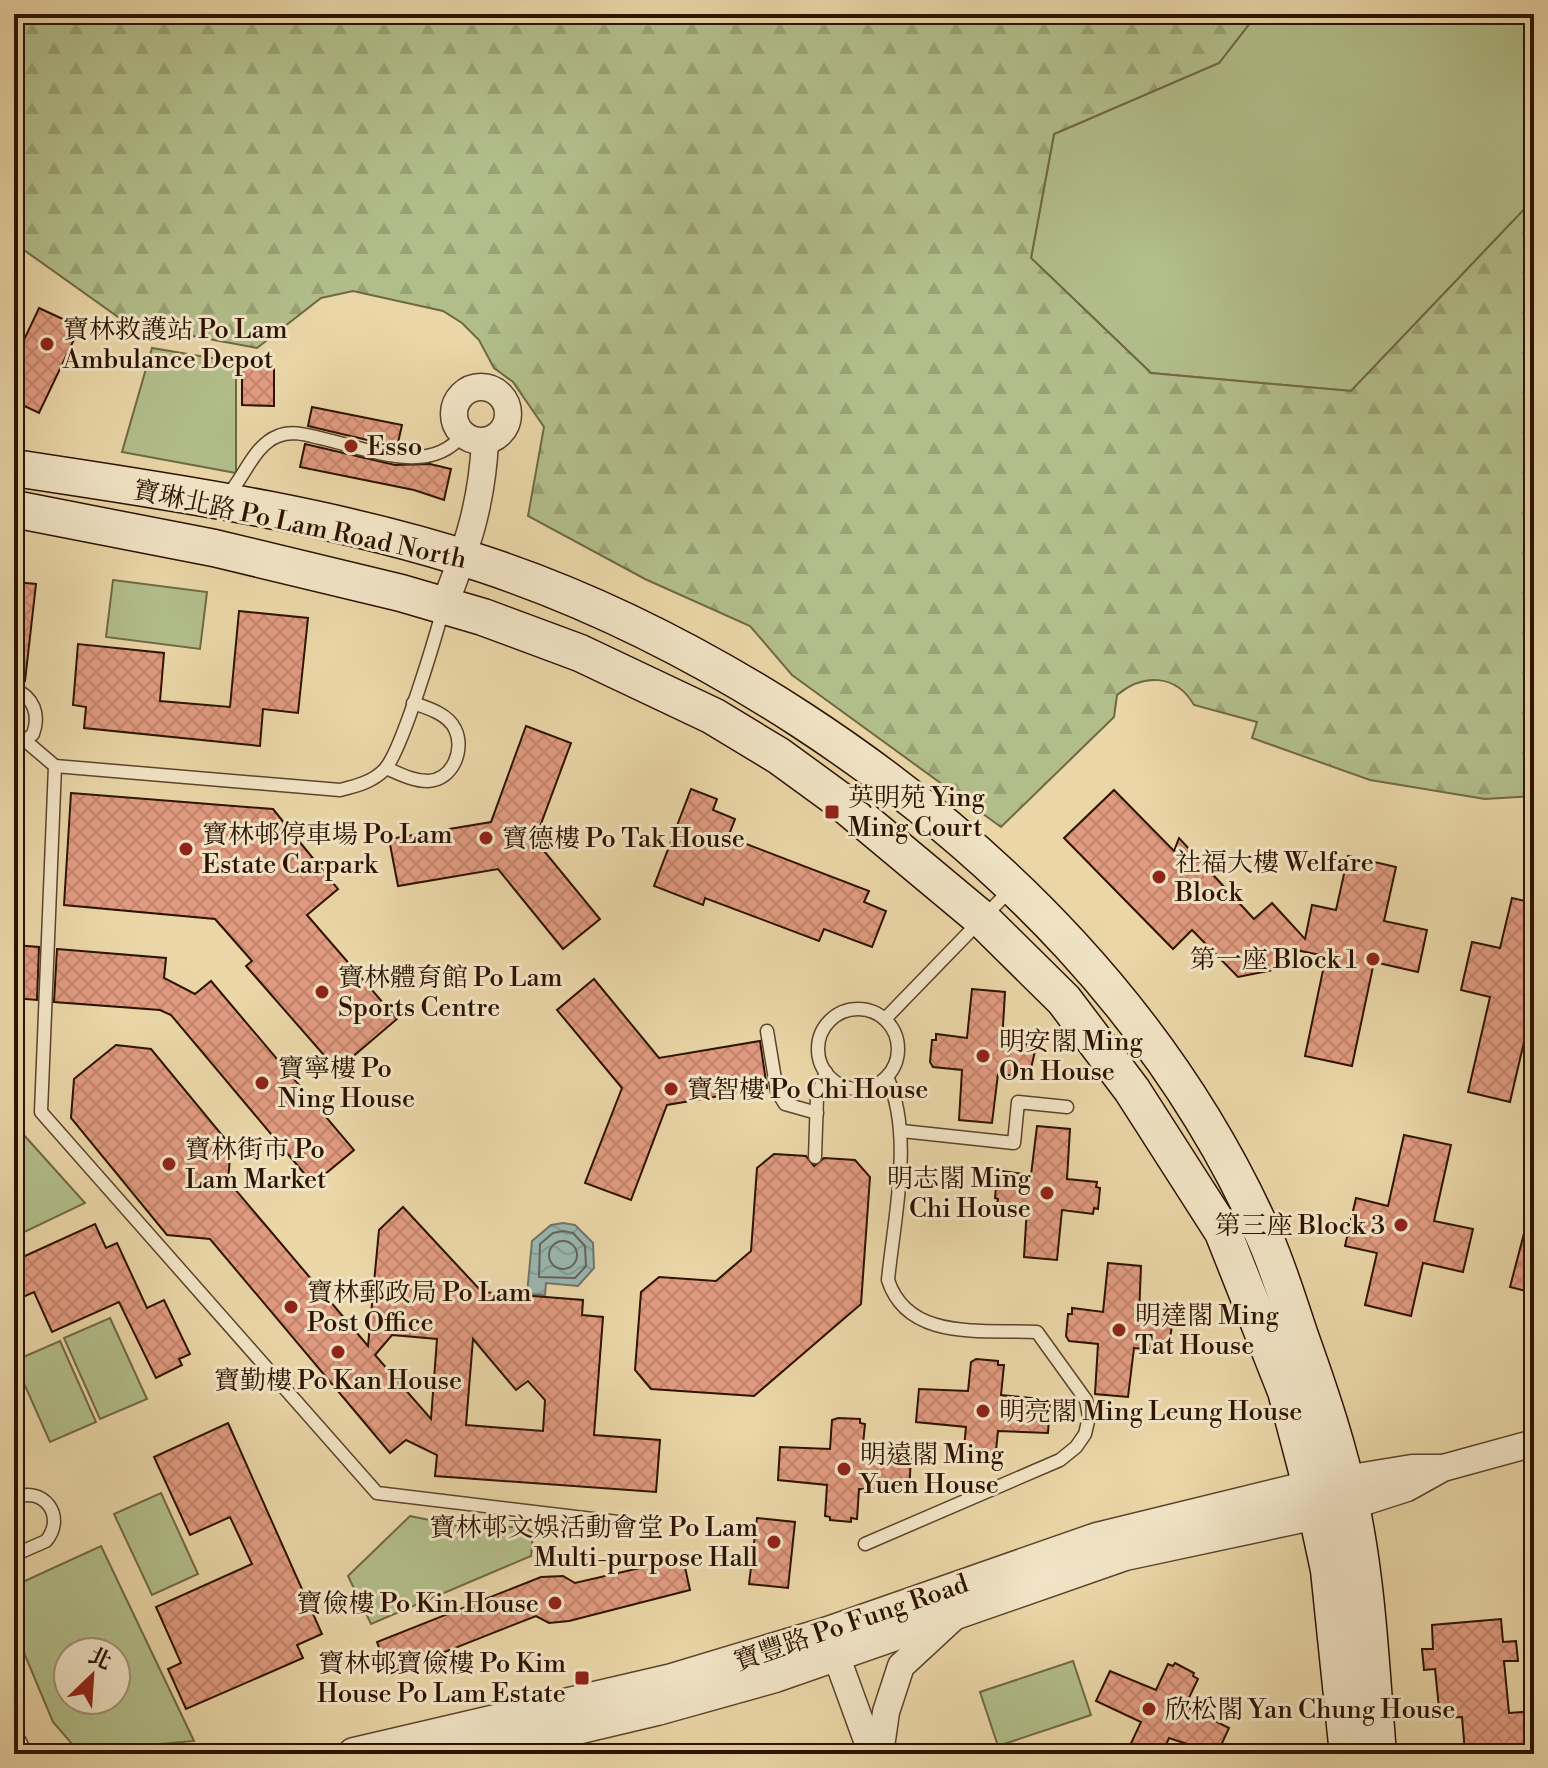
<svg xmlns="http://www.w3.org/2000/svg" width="1548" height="1768" font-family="'Libre Bodoni','Noto Serif TC',serif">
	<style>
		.green { fill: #b2be8a; stroke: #706845; stroke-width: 2; fill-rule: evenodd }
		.forest { fill: url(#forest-firs); stroke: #706845; stroke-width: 2 }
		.water { fill: url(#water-waves); stroke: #6e756a; stroke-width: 2 }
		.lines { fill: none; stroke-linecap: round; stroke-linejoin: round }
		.shore { stroke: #646458; stroke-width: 2 }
		.building { fill: url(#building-cross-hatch); stroke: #2d1200; stroke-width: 2; fill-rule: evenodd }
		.service-casing { stroke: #5c432a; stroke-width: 15 }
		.minor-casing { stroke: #5c432a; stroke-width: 29 }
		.tertiary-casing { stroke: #5c432a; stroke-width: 35 }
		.secondary-casing { stroke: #2d1200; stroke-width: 39 }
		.service { stroke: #f1e4c6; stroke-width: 12 }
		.minor { stroke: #f1e4c6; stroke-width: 26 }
		.tertiary { stroke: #f1e4c6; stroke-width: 32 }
		.secondary { stroke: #f1e4c6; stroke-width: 36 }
		.poi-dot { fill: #8f2418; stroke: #f1e4c6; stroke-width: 3 }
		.labels { text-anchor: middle; stroke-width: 6; stroke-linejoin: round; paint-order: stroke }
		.poi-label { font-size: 26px; fill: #2d1200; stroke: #f1e4c6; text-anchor: start }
		.street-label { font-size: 26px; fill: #2d1200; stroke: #f1e4c6 }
	</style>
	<defs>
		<pattern id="forest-firs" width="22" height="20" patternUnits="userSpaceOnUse" patternTransform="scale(2)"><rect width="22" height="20" fill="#b2be8a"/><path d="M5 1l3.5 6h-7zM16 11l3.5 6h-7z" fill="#99a275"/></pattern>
		<pattern id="water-waves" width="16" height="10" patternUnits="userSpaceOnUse" patternTransform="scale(2)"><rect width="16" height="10" fill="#9ab7b0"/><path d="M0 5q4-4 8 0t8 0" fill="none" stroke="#859c96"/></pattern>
		<pattern id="building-cross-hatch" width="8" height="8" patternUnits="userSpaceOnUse" patternTransform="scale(2)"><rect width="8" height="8" fill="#e19b80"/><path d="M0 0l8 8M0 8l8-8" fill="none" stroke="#c1846d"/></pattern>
	</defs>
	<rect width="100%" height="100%" fill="#ead6a7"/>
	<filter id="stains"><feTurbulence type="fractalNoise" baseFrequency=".0025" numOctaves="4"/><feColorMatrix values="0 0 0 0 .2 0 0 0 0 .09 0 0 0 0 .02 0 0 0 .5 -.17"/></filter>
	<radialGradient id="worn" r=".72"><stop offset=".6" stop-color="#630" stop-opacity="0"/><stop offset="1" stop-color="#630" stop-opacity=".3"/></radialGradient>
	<g class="green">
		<path d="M1257,14h277v185l-183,192 -200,-18 -120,-115 23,-124 165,-71z"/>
		<path d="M152,348l84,14v111l-114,-21z"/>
		<path d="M113,580l94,12 -7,57 -94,-12z"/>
		<path d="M14,1124l71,79 -71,34z"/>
		<path d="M110,1318l37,81 -47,20 -36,-81z"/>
		<path d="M60,1341l36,81 -46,20 -36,-81z"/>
		<path d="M161,1493l37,81 -46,21 -38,-81z"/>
		<path d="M410,1516l53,11h63l7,7 -2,22 -160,68 -23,-48z"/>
		<path d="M101,1546l93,195 -102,9 -20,-6 -19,-22 -39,-93v-43zM116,1652v48h-48v-48z"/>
		<path d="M1073,1661l18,54 -93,31 -18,-54z"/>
	</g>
	<path class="forest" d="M14,14h1243l-38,49 -165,71 -23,124 120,115 200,18 183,-192v597l-49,3 -115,-19 -118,-42 5,-16 -63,-17c-18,-31 -51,-32 -77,-10l-3,22 -113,110 -209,-152 -42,-49 -105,-47 -117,-63 16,-89 -31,-45 -19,-14 -15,-28 -17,-17 -19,-12 -90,-20 -32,7 -64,50 -129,-24 -114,-81z"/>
	<path class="water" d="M563,1223l12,2 18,18 1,25 -16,18 -32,-3 -1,12 -18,-1 5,-53 19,-16z"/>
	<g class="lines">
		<g class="shore">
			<path d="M563,1231l10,2 12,13 1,20 -11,12 -36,-1 1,-33 13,-11z"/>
			<circle cx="563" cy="1255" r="14"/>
		</g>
	</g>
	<g class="building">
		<path d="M39,308l41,19 -41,86 -25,-12v-40z"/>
		<path d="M242,364h32v42l-32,-1z"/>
		<path d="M312,407l90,18 -5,22 -89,-21z"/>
		<path d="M305,444l90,21 35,-1 21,5 -7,31 -30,-10 -114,-23z"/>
		<path d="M14,582l22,2 -11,97 -11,-1z"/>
		<path d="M239,611l69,7 -10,95 -35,-4 -3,37 -176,-18 2,-21 -13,-2 5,-61 86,9 -4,48 70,6z"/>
		<path d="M526,726l45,17 -36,97 65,79 -37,30 -65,-80 -100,17 -9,-47 102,-17z"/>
		<path d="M691,789l26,10 -4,11 22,9 -7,18 141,54 -5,11 22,9 -14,36 -48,-18 -5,12 -114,-43 -2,7 -49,-19z"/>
		<path d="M1114,790l60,61 5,-13 75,81 18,-16 33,36 7,-34 24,5 12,-54 48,11 -12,54 43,9 -9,42 -44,-10 -22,104 -47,-10 21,-100 -46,-9 -7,23 -35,7 -46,-47 -19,19 -109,-111z"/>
		<path d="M71,793l202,16 65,80 -31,26 90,104 -60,51 -91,-104 6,-5 -37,-42 -151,-14z"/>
		<path d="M1512,898l22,5v96l-24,103 -42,-10 22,-95 -29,-7 11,-48 28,6z"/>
		<path d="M14,945l25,2 -2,53 -23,-2z"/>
		<path d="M57,949l109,9 -2,20 31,16 16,-13 143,169 -41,34 -142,-169 -11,-5 -106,-8z"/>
		<path d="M594,979l65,79 101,-17 7,47 -100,17 -36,95 -46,-17 37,-95 -65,-78z"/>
		<path d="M972,989l33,3 -3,50 30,3 -1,6h4l-6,26 -31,-3 -6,49 -33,-3 3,-50 -29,-3 -3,-5 2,-22h4v-6l31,4z"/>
		<path d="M116,1045l35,4 80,97 -3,35 140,165 11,-116 24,-23 79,85 101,8 -1,15 21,2 -9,118 66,5 -4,52 -221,-16 2,-21 -31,-15 -16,13 -180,-214 -43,-4 -96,-117 3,-39zM392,1335l45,4 -6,80 -56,-64zM473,1339l43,51 12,-9 17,19 -2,31 -77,-6z"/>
		<path d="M1037,1126l33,3 -3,50 30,3 -1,5 4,1 -2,21 -4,-1 -1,6 -31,-4 -5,50 -33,-3 3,-50 -30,-3 1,-5 -3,-1 2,-22 4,1v-6l30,4z"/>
		<path d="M1404,1135l47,10 -17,76 39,8 -10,43 -40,-9 -12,53 -46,-11 12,-52 -32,-7 11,-48 32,8z"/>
		<path d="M774,1154l32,2 8,10 10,-8 31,2 15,17 -9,127 -107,92 -103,-7 -16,-19 6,-78 18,-15 57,4 35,-30 6,-83z"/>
		<path d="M1528,1218h6v75l-24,-6z"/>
		<path d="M95,1224l11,24 11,-5 30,65 17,-8 26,54 -11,5 3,6 -26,13 -37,-76 -67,30 -18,-40 -20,9v-40z"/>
		<path d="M1108,1263l33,3 -2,50 29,3 -1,6h5l-3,21h-4l-1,5 -30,-3 -6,49 -33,-3 3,-50 -29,-3 -3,-5 2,-22h4v-6l31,4z"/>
		<path d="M976,1359l22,2v4h6l-3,30 49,5 -2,33 -50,-2 -3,29h-6v4l-21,-2 1,-4h-6l3,-31 -50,-5 3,-33 49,2 3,-29z"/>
		<path d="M838,1418l22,1v4l5,1 -3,30 49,4 -2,33 -50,-2 -2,30 -6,-1v4l-21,-2v-3l-5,-1 2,-31 -49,-5 2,-33 50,2 2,-29z"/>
		<path d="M228,1423l94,211 -25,11 6,13 -117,51 -18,-40 13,-6 -25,-56 96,-43 -22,-47 -40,18 -36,-78z"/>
		<path d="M757,1518l38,4 -7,66 -39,-4z"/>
		<path d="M683,1558l7,32 -121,31 -20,2 -13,-7 -147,58 -12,-32 164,-65 22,-1 12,7z"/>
		<path d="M1501,1619l2,23 13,-1 2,20h-14l5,52 25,-2v36l-69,5 -3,-35 -22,1 -5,-49 -11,1 -2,-21h11l-1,-24z"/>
		<path d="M1175,1663l19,10 -1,3 5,3 -13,27 44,22 -12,26 -48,-16 -7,16h-36l15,-32 -45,-21 14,-30 46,19 12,-26 5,2z"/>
	</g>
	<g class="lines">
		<g class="service-casing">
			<g id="service">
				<path d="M227,496c17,-18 27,-51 51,-60 14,-6 29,-1 42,2 46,10 110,40 143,-4"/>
				<path d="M14,689c20,8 26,26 19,45l-19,16"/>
				<path d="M28,743l27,23 285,24c16,-4 33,-8 45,-21 17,-19 50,-130 58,-160"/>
				<path d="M55,766l-14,346 336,381 241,29"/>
				<path d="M386,768c14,6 27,13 42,13 25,-1 37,-32 27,-52 -7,-15 -27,-21 -42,-26"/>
				<circle cx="858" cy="1049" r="40"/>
				<path d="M885,1019l127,-131"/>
				<path d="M767,1031l10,60 8,13 32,9"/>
				<path d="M902,1131l112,12 4,-41 49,5"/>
				<path d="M815,1157l2,-60 9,-25"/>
				<path d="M14,1498c29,-13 53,18 32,43l-32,14"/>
				<path d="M865,1544l195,-84 16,-13 9,-13 4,-17 -3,-17 -49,-68c-54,-3 -129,10 -149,-52 6,-62 26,-146 -1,-203"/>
			</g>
		</g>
		<g class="minor-casing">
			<g id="minor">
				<circle cx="481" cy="414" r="27"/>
				<path d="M444,606c23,-59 38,-101 41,-165"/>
				<path d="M1345,1479l67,-11h27"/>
				<path d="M1351,1506l56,-18 36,-20 91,-25"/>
				<path d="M829,1636l43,118"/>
				<path d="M14,1745l4,9"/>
				<path d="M880,1754l6,-42 15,-46 54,-50"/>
			</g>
		</g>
		<g class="tertiary-casing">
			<g id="tertiary">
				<path d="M354,1754l318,-74 156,-47 269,-94 237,-58"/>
				<path d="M467,1754l190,-45 118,-33 350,-122 215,-46"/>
			</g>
		</g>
		<g class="secondary-casing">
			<g id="secondary">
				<path d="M14,468c157,24 317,46 469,96 112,37 218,91 317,155 198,129 369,301 465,519 14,32 24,66 35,98 20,56 39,112 51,170 17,81 20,165 27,248"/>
				<path d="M14,509l200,39 187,45 82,24 97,36 133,63 66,40 59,43 145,121 81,80 68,90 91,142 63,159 25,95 18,84 19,184"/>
			</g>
		</g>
		<use href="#service" class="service"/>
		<use href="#minor" class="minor"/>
		<use href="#tertiary" class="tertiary"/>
		<use href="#secondary" class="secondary"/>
	</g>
	<g class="poi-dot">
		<circle cx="47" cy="344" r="8"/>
		<circle cx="351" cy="446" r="8"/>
		<rect x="824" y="804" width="16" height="16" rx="4"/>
		<circle cx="486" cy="838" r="8"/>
		<circle cx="186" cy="849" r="8"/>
		<circle cx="1159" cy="877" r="8"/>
		<circle cx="1373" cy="959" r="8"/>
		<circle cx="322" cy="992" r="8"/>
		<circle cx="983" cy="1056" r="8"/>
		<circle cx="262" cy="1083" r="8"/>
		<circle cx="671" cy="1089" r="8"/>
		<circle cx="169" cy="1164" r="8"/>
		<circle cx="1047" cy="1193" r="8"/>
		<circle cx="1401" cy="1225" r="8"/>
		<circle cx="291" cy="1307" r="8"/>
		<circle cx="1119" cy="1330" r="8"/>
		<circle cx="338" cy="1352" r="8"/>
		<circle cx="983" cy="1411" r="8"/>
		<circle cx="844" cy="1469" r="8"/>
		<circle cx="774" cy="1542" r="8"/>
		<circle cx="555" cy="1603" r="8"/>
		<rect x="574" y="1670" width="16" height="16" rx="4"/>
		<circle cx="1149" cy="1709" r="8"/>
	</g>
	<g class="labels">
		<g class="poi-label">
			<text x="63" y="338">寶林救護站 Po Lam<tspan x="63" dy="30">Ambulance Depot</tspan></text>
			<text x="367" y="455">Esso</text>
			<text x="848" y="806">英明苑 Ying<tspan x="848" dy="30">Ming Court</tspan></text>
			<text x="202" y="843">寶林邨停車場 Po Lam<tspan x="202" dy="30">Estate Carpark</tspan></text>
			<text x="502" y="847">寶德樓 Po Tak House</text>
			<text x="1175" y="871">社福大樓 Welfare<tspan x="1175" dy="30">Block</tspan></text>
			<text x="1357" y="968" text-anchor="end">第一座 Block 1</text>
			<text x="338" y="986">寶林體育館 Po Lam<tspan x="338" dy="30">Sports Centre</tspan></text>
			<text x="999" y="1050">明安閣 Ming<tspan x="999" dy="30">On House</tspan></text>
			<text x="278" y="1077">寶寧樓 Po<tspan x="278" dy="30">Ning House</tspan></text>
			<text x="687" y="1098">寶智樓 Po Chi House</text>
			<text x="185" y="1158">寶林街市 Po<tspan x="185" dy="30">Lam Market</tspan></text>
			<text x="1031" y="1187" text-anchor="end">明志閣 Ming<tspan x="1031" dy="30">Chi House</tspan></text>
			<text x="1385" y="1234" text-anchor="end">第三座 Block 3</text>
			<text x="307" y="1301">寶林郵政局 Po Lam<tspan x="307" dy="30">Post Office</tspan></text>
			<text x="1135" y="1324">明達閣 Ming<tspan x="1135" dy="30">Tat House</tspan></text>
			<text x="338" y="1389" text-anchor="middle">寶勤樓 Po Kan House</text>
			<text x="999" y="1420">明亮閣 Ming Leung House</text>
			<text x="860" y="1463">明遠閣 Ming<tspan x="860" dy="30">Yuen House</tspan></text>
			<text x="758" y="1536" text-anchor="end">寶林邨文娛活動會堂 Po Lam<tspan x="758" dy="30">Multi-purpose Hall</tspan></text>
			<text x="539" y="1612" text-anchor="end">寶儉樓 Po Kin House</text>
			<text x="566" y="1672" text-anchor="end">寶林邨寶儉樓 Po Kim<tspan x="566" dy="30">House Po Lam Estate</tspan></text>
			<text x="1165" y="1718">欣松閣 Yan Chung House</text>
		</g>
		<g class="street-label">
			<text transform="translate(300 524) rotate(12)" y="9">寶琳北路 Po Lam Road North</text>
			<text transform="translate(851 1622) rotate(-19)" y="9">寶豐路 Po Fung Road</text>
		</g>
	</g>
	<rect width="1548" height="1768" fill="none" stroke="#ead6a7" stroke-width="48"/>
	<rect x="16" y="16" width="1516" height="1736" fill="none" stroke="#2d1200" stroke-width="4"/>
	<rect x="24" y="24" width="1500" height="1720" fill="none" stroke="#2d1200" stroke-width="2"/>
	<g transform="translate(92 1676) rotate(25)"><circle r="38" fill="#f1e4c6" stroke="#a39077" stroke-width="2"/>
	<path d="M0-6L14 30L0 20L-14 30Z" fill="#8f2418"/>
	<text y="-12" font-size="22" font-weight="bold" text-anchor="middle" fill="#2d1200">北</text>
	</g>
	<rect width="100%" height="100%" filter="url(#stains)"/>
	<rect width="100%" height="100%" fill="url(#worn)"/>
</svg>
